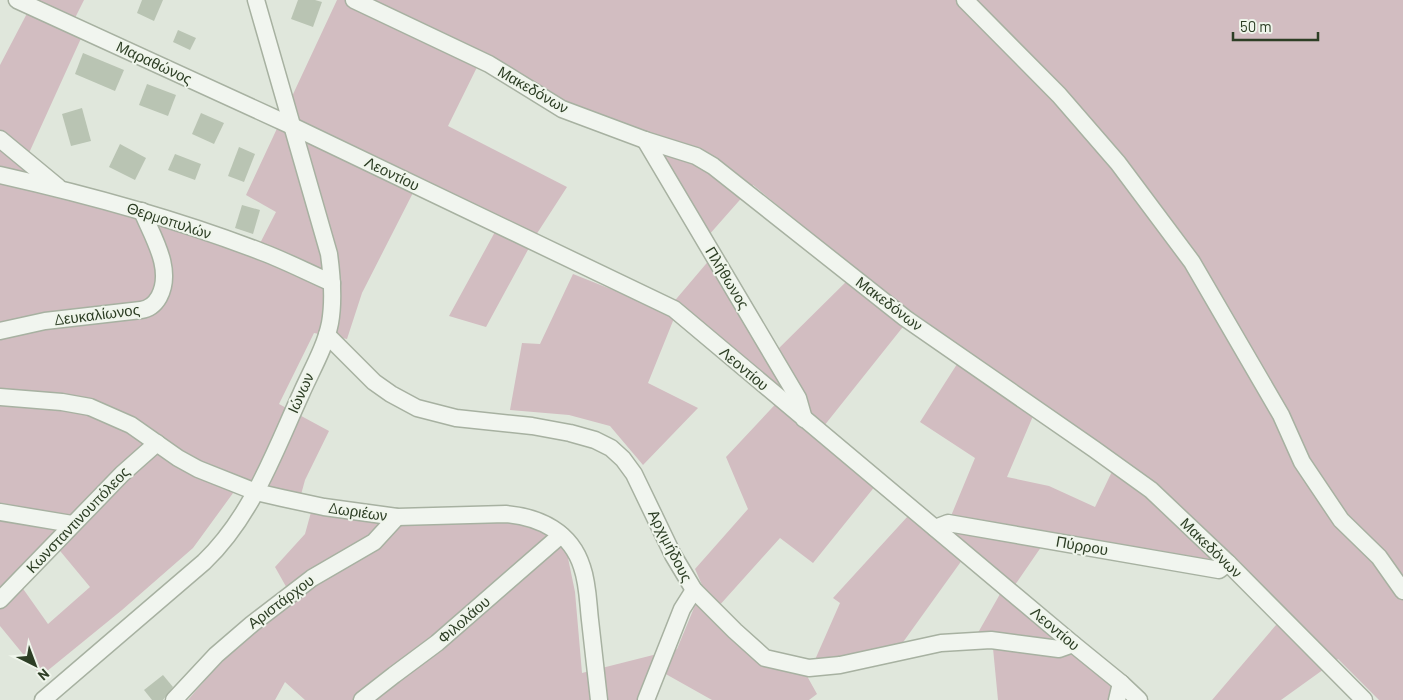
<svg xmlns="http://www.w3.org/2000/svg" width="1403" height="700" font-family="Barlow,sans-serif">
	<style>
		.green { fill: #d2bdc1; fill-rule: evenodd }
		.building { fill: #b9c4b3 }
		.lines { fill: none; stroke-linecap: round; stroke-linejoin: round }
		.minor-casing { stroke: #a7b1a1; stroke-width: 19 }
		.minor { stroke: #f1f5ef; stroke-width: 16 }
		.labels { text-anchor: middle; stroke-width: 4; stroke-linejoin: round; paint-order: stroke }
		.street-label { font-size: 15px; fill: #2d3e25; stroke: #eff5eb }
	</style>
	<rect width="100%" height="100%" fill="#e0e7dc"/>
	<g class="green">
		<path d="M34,0h50l-14,28 13,6 -59,130 22,27 106,26 102,38 22,-43 -30,-17 91,-195h27l102,46 -91,-46h1028v700h-24l-41,-41 -57,41h-69l76,-89 -39,-38 -201,-36 -40,58 120,105h-130l-6,-62h-17l33,-58 -38,-31 -69,96 -87,17 26,-59 -7,-5 75,-82 28,17 15,-17 24,-58 -55,-36 46,-72 -52,-37 -98,123 60,49 -63,78 -33,-25 -62,69 -16,-22 -7,-16 53,-60 -22,-52 59,-63 -101,-88 -9,10 -27,67 50,25 -55,57 -33,-39 -41,-11 -59,-5 12,-67 18,1 33,-70 93,37 45,-53 60,98 86,-85 -104,-86 -45,51 -55,-100 -84,-30 -86,-51 -35,71 119,61 -31,48 -50,92 -37,-11 53,-97 -83,-38 -57,112 -15,46 -33,-6 -35,71 50,27 -24,49 -6,22 -63,-13 -43,59 -71,62 -81,66 -41,-50v-561zM1039,402l80,55 -24,50 -46,-21 -42,-9zM51,540l39,47 -42,37 -34,-48z"/>
		<path d="M313,505l59,11 65,9 68,-7 37,10 25,25 8,39 7,81 95,-24 19,-46 111,73 10,18 -8,6h-97l-57,-32 -13,32h-337l-20,-18 -10,18h-87c34,-40 64,-70 105,-101l-18,-32 30,-33z"/>
	</g>
	<g class="building">
		<path d="M142,0h21l-9,21 -17,-8z"/>
		<path d="M298,0h17l7,2 -9,25 -22,-8z"/>
		<path d="M178,30l18,8 -6,12 -17,-8z"/>
		<path d="M83,53l41,17 -9,21 -40,-17z"/>
		<path d="M147,84l29,11 -8,21 -29,-11z"/>
		<path d="M82,108l9,33 -20,5 -9,-32z"/>
		<path d="M201,113l23,10 -10,21 -22,-10z"/>
		<path d="M120,144l26,14 -11,22 -26,-13z"/>
		<path d="M239,147l16,7 -11,28 -16,-6z"/>
		<path d="M175,154l26,10 -6,16 -27,-10z"/>
		<path d="M242,205l18,5 -7,24 -18,-6z"/>
		<path d="M163,675l10,12 -10,13h-11l-8,-10z"/>
	</g>
	<g class="lines">
		<g class="minor-casing">
			<g id="minor">
				<path d="M17,0l275,126 382,183 399,335 48,39 18,17"/>
				<path d="M354,0l135,64 73,45 83,31 51,16 17,10 192,152 189,131 57,41 77,73 136,137"/>
				<path d="M965,0l94,95 59,68 74,99 89,153 21,47 39,58 38,37 24,34"/>
				<path d="M0,139l58,48"/>
				<path d="M645,140l153,258 6,21"/>
				<path d="M0,175c89,20 177,44 262,77 24,9 47,21 70,31"/>
				<path d="M0,331l45,-10 96,-11c8,-1 14,-6 18,-13 15,-28 -7,-61 -17,-86"/>
				<path d="M327,335l47,47 17,12 26,14 39,10 76,8 38,7 25,7 16,8 12,11 11,15 39,81 21,35 41,41 30,27 44,10 31,-3 101,-22 50,-3 68,9 14,-5"/>
				<path d="M0,397l62,5 28,5 41,18 47,33 20,11 58,23 26,6 42,9 73,10 109,-3c34,3 65,18 76,53 6,17 6,36 8,53 3,27 6,53 9,80"/>
				<path d="M0,512l72,12"/>
				<path d="M935,528l13,-5 271,47 9,-7"/>
				<path d="M0,600l122,-126 35,-31"/>
				<path d="M43,700l161,-138c48,-46 70,-109 97,-168 10,-23 24,-46 29,-71 4,-22 2,-47 -1,-69l-73,-254"/>
				<path d="M174,700l42,-45 36,-31 60,-46 62,-36 23,-25"/>
				<path d="M362,700l32,-25 43,-32 124,-108"/>
				<path d="M646,700l36,-91 12,-19"/>
				<path d="M1117,700l4,-17"/>
			</g>
		</g>
		<use href="#minor" class="minor"/>
	</g>
	<g class="labels">
		<g class="street-label">
			<text transform="translate(154 63) rotate(25)" y="5">Μαραθώνος</text>
			<text transform="translate(533 90) rotate(30)" y="5">Μακεδόνων</text>
			<text transform="translate(392 174) rotate(26)" y="5">Λεοντίου</text>
			<text transform="translate(169 221) rotate(18)" y="5">Θερμοπυλών</text>
			<text transform="translate(727 278) rotate(59)" y="5">Πλήθωνος</text>
			<text transform="translate(889 304) rotate(37)" y="5">Μακεδόνων</text>
			<text transform="translate(97 315) rotate(-7)" y="5">Δευκαλίωνος</text>
			<text transform="translate(744 369) rotate(40)" y="5">Λεοντίου</text>
			<text transform="translate(301 393) rotate(-66)" y="5">Ιώνων</text>
			<text transform="translate(358 512) rotate(8)" y="5">Δωριέων</text>
			<text transform="translate(78 520) rotate(-46)" y="5">Κωνσταντινουπόλεος</text>
			<text transform="translate(670 546) rotate(63)" y="5">Αρχιμήδους</text>
			<text transform="translate(1082 546) rotate(10)" y="5">Πύρρου</text>
			<text transform="translate(1211 548) rotate(44)" y="5">Μακεδόνων</text>
			<text transform="translate(281 602) rotate(-37)" y="5">Αριστάρχου</text>
			<text transform="translate(464 620) rotate(-41)" y="5">Φιλολάου</text>
			<text transform="translate(1055 629) rotate(40)" y="5">Λεοντίου</text>
		</g>
	</g>
	<g transform="translate(35 665) rotate(138)" stroke="#eff5eb" stroke-width="4" paint-order="stroke">
	<path d="M0-4L9 19L0 12L-9 19Z" fill="#2d3e25"/>
	<text y="-8" font-size="14" font-weight="bold" text-anchor="middle" fill="#2d3e25">N</text>
	</g>
	<path d="M1233 32v8h85v-8" fill="none" stroke="#2d3e25" stroke-width="2.5"/>
	<text x="1240" y="32" font-size="15" fill="#2d3e25" stroke="#eff5eb" stroke-width="4" paint-order="stroke">50 m</text>
</svg>
